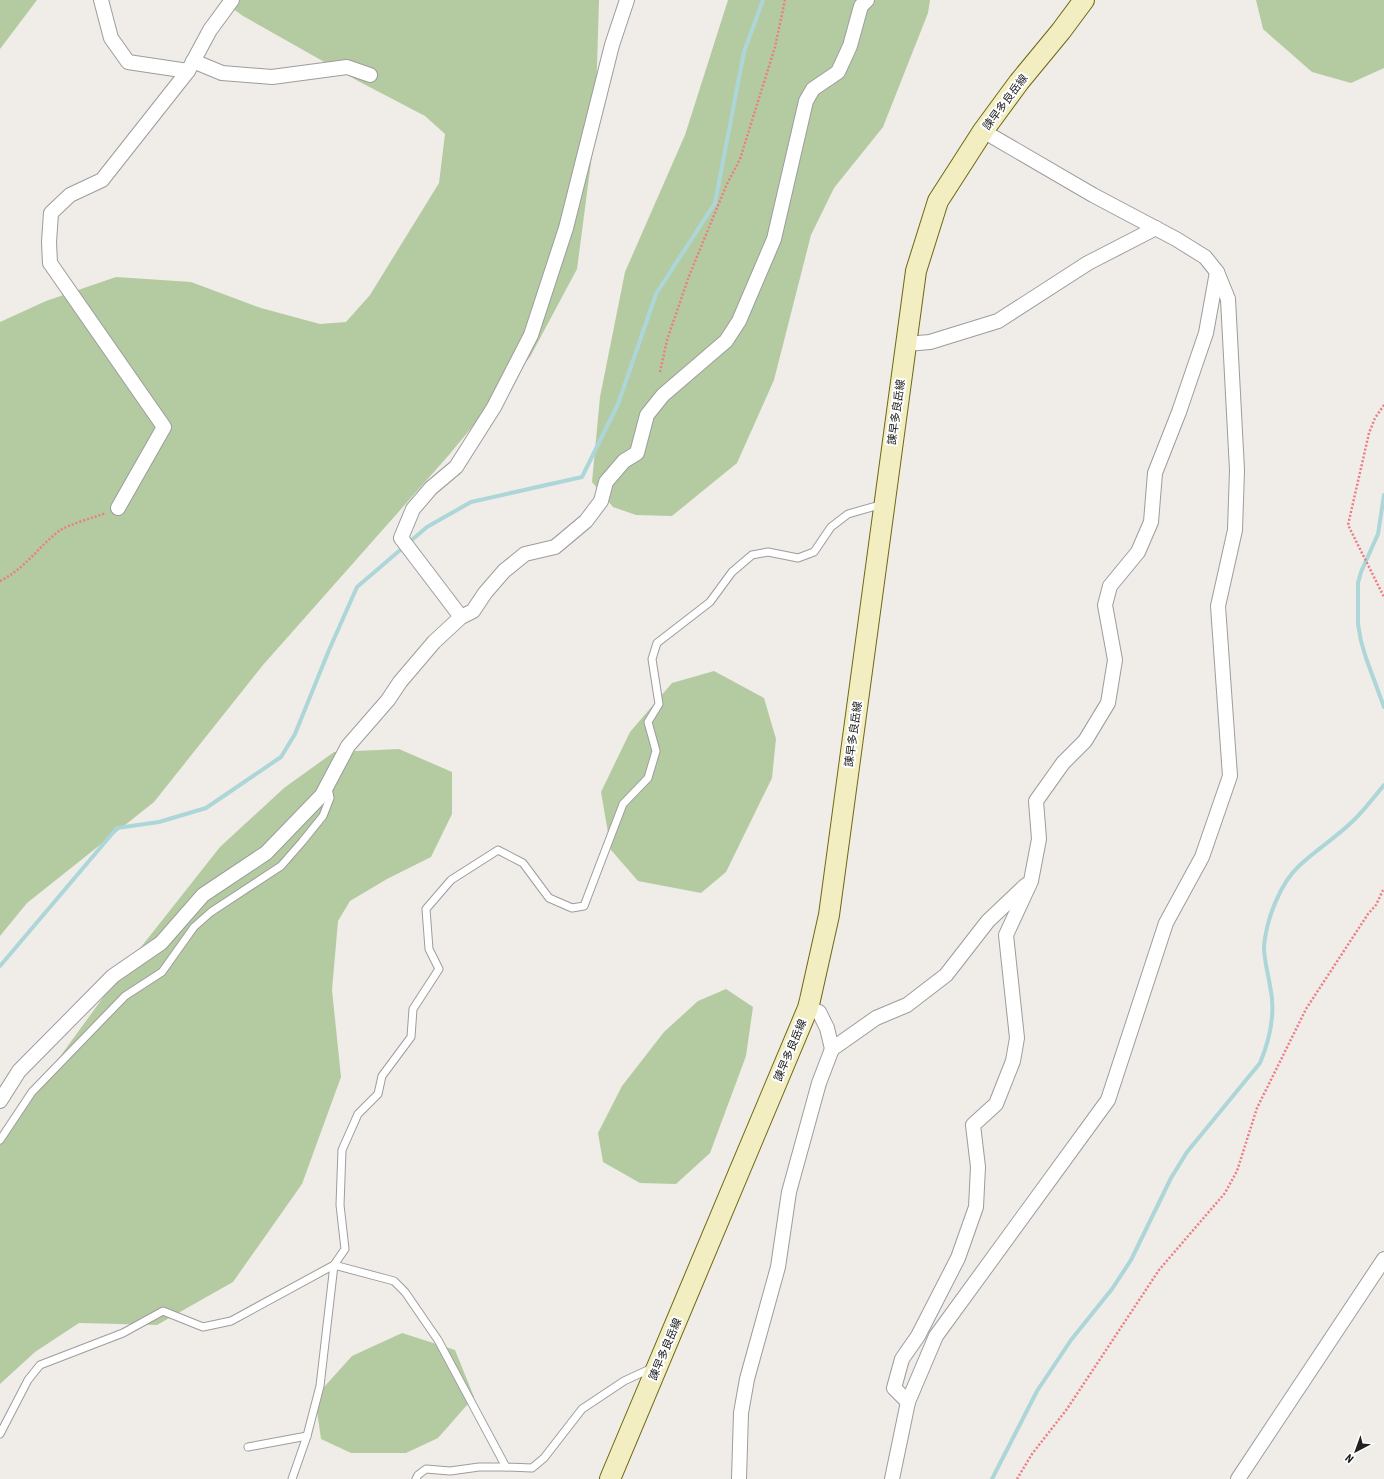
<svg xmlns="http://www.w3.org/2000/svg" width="1384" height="1479" font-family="'Roboto Condensed','Noto Sans JP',sans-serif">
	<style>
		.forest { fill: #b4cba1 }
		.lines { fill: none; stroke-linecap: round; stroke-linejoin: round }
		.stream { stroke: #add6d9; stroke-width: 4 }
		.service-casing { stroke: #9d9d9d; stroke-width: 9 }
		.minor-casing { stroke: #9d9d9d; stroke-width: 16 }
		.secondary-casing { stroke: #6e6811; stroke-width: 22 }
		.path { stroke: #ec7d85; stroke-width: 2.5; stroke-dasharray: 2 2; stroke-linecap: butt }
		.service { stroke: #fff; stroke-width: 7 }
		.minor { stroke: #fff; stroke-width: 14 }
		.secondary { stroke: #f3eec2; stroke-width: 20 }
		.labels { text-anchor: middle; stroke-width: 4; stroke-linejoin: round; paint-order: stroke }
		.street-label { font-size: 11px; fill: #202020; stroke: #fff }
	</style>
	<rect width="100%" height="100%" fill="#f0ece8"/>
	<g class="forest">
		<path d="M0,0h37l-37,49z"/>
		<path d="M221,0h378l-4,132 -18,137 -47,88 -82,99 -185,209 -109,137 -127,101 -27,33v-614l46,-21 70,-24 75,5 70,26 59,16 26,-2 24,-27 69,-112 6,-49 -20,-18 -67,-35 -115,-65z"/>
		<path d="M728,0h202l-2,13 -45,114 -49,61 -23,47 -37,145 -37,83 -65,53 -36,-1 -23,-8 -21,-25 8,-85 25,-125 60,-137z"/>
		<path d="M1256,0h128v68l-33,15 -39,-11 -49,-43z"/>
		<path d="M714,671l50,27 12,41 -4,39 -46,94 -25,21 -63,-12 -27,-31 -10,-58 29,-60 42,-49z"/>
		<path d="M399,749l53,23v42l-21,43 -44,22 -37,22 -12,20 -6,69 9,87 -39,107 -69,98 -76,43 -78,-2 -44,29 -35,32v-245l126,-173 94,-119 64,-59 50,-36z"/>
		<path d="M726,989l27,18 -7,49 -36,97 -34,31 -36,-1 -37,-21 -5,-29 24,-47 42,-54 34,-31z"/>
		<path d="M402,1333l53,17 19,47 -36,41 -32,15h-55l-30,-14 -6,-42 37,-41z"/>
	</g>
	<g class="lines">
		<g class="stream">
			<path d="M1384,495l-6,39 -17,38 -3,11v41l3,17 5,17 18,49"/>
			<path d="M0,966l117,-138 42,-6 47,-14 75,-51 14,-23 34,-84 28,-63 70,-60 44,-25 111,-25 36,-73 38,-110 59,-91 29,-151 19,-52"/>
			<path d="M992,1479l45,-88 34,-51 41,-51 19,-29 40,-82 16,-26 73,-89c10,-24 16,-51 10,-77 -2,-13 -6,-26 -6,-39 2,-27 16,-64 36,-82 17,-16 38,-29 54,-45 11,-11 20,-23 30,-35"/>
		</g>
		<g class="service-casing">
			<g id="service">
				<path d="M0,1140l32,-48 93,-96 37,-24 32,-45 17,-15 70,-46 21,-24 21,-26 7,-18 -2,-10"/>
				<path d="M0,1434l28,-54 12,-15 83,-32 40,-22 40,16 28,-6 103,-56 60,16 11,11 33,48 68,127 26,1 12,-10 38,-49 42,-28 28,-13"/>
				<path d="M248,1447l59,-11"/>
				<path d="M292,1479l15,-43 13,-50 14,-121 11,-16 -5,-44 2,-55 16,-36 20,-20 4,-18 29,-39 2,-28 26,-40 -10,-20 -3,-40 25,-29 47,-30 25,13 26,35 23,10 12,-2 39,-102 25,-26 8,-27 -8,-29 11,-18 -7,-45 5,-16 53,-41 22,-30 20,-17 16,-3 30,6 16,-6 17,-25 17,-13 35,-10"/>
				<path d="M416,1479l2,-4 8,-6 24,2 29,-4h27"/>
			</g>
		</g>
		<g class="minor-casing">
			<g id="minor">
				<path d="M101,0l10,38 17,24 60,9"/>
				<path d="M193,61l29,12 50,4 75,-10 23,8"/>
				<path d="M906,344l24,-2 68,-21 90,-58 68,-35"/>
				<path d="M118,508l46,-81 -114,-164 -1,-21 2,-29 19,-18 32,-15 86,-109 22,-41 22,-30"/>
				<path d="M461,617l-60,-79 12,-29 18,-21 25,-21 38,-60 37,-72 35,-107 46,-183 15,-45"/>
				<path d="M808,1008l11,4 8,16 5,21 44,-31 31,-13 39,-30 42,-54 38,-36"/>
				<path d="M0,1101l19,-30 94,-95 48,-33 42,-48 63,-42 56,-58 26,-49 40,-46 12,-18 34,-40 27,-25 12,-6 12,-18 19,-22 21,-17 30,-7 31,-26 15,-20 5,-19 18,-21 13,-8 10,-38 16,-20 63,-54 13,-20 35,-82 32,-138 7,-12 25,-17 12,-26 11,-40 6,-6"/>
				<path d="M908,1402l-14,-14 8,-29 16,-23 40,-78 18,-51 2,-40 -5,-42 23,-21 17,-43 4,-23 -11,-103 25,-54 8,-42 -3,-38 27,-38 22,-22 23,-38 7,-43 -10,-55 5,-19 28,-34 13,-30 4,-49 24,-61 27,-79 11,-61"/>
				<path d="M739,1479l2,-66 6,-34 31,-112 11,-75 30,-109 13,-34"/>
				<path d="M892,1479l16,-77 28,-66 172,-236 58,-177 36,-66 28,-81 -12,-170 17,-76 2,-60 -9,-171 -11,-27 -12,-15 -29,-18 -83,-44 -110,-64"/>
				<path d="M1238,1479l146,-220"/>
			</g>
		</g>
		<g class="secondary-casing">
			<path id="secondary" d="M610,1479l198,-471 2,-8 19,-85 87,-644 22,-70 45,-70 36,-49 42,-51 23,-31"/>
		</g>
		<g class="path">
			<path d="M660,372l7,-32 22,-64 37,-90 14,-27 35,-112 10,-47"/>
			<path d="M1384,405l-9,13 -6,15 -21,92 36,72"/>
			<path d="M0,581c25,-12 38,-34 59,-50 8,-6 36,-14 47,-18"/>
			<path d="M1017,1479l15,-25 35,-45 92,-139 66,-77 12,-22 20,-63 49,-99 62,-95 8,-9 8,-17"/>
		</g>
		<use href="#service" class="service"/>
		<use href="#minor" class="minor"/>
		<use href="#secondary" class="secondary"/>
	</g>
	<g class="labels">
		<g class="street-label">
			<text transform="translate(1005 102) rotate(-53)" y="4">諫早多良岳線</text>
			<text transform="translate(896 412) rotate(-82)" y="4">諫早多良岳線</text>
			<text transform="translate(853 734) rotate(-82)" y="4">諫早多良岳線</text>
			<text transform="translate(790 1050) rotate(-67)" y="4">諫早多良岳線</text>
			<text transform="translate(665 1349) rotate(-67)" y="4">諫早多良岳線</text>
		</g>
	</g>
	<g transform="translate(1356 1451) rotate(221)" stroke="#ffffff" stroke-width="3" paint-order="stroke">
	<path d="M0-3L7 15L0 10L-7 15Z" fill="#202020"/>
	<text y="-6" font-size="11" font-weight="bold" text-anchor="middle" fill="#202020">N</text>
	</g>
</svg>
